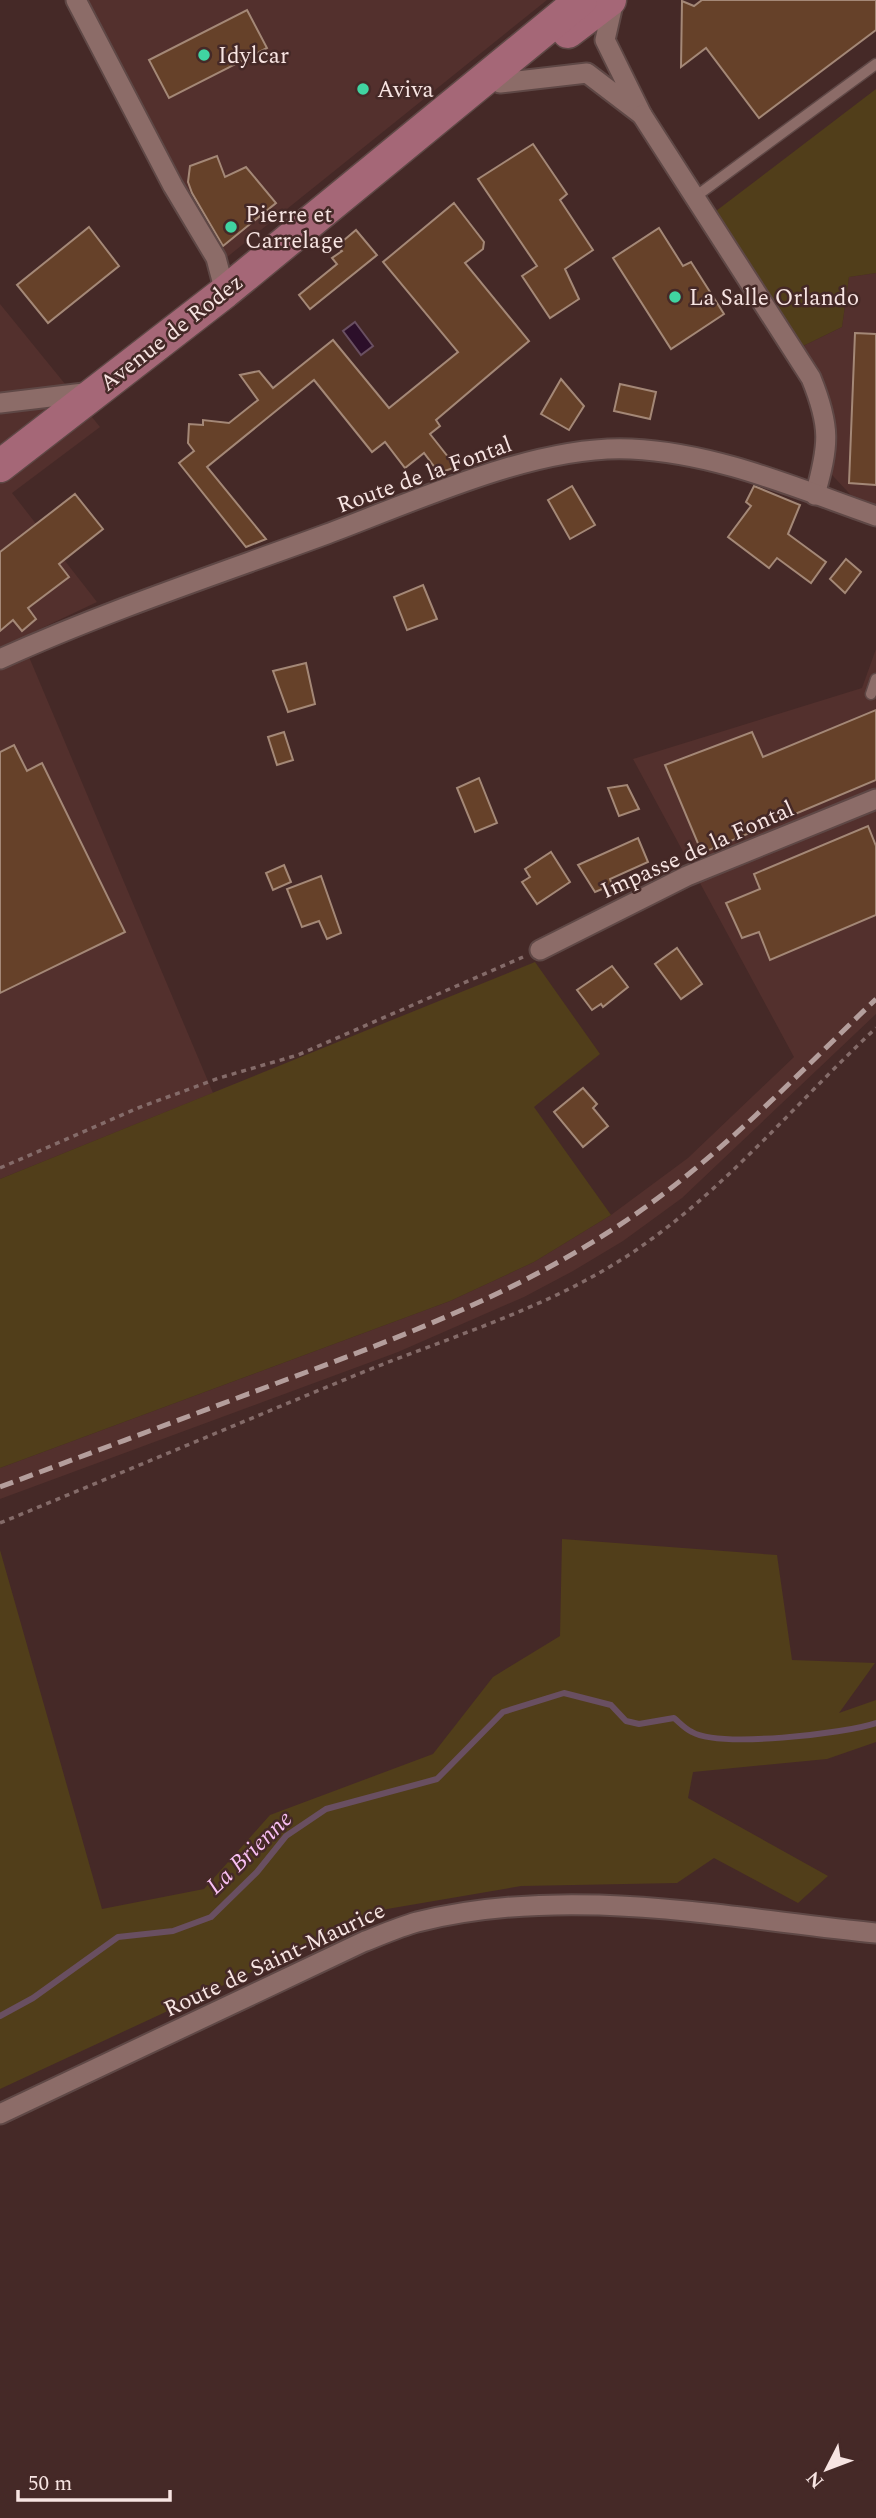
<svg xmlns="http://www.w3.org/2000/svg" width="876" height="2518" font-family="Spectral,serif">
	<style>
		.built { fill: #53302d }
		.green { fill: #513e1a }
		.water { fill: #2c0f2a; stroke: #694f61; stroke-width: 2 }
		.lines { fill: none; stroke-linecap: round; stroke-linejoin: round }
		.stream { stroke: #694f61; stroke-width: 6 }
		.building { fill: #664129; stroke: #a48877; stroke-width: 2 }
		.service-casing { stroke: #5f4846; stroke-width: 13 }
		.minor-casing { stroke: #5f4846; stroke-width: 23 }
		.primary-casing { stroke: #5f4846; stroke-width: 35 }
		.path { stroke: #846b69; stroke-width: 3.5; stroke-dasharray: 5 5; stroke-linecap: butt }
		.service { stroke: #8c6c68; stroke-width: 10 }
		.minor { stroke: #8c6c68; stroke-width: 19 }
		.primary { stroke: #a56777; stroke-width: 32 }
		.rail { stroke: #b49e9c; stroke-width: 5; stroke-dasharray: 14 7; stroke-linecap: butt }
		.poi-dot { fill: #40d4a1; stroke: #452927; stroke-width: 2.5 }
		.labels { text-anchor: middle; stroke-width: 5; stroke-linejoin: round; paint-order: stroke }
		.poi-label { font-size: 23px; fill: #f7e4e2; stroke: #452927; text-anchor: start }
		.street-label { font-size: 23px; fill: #f7e4e2; stroke: #452927 }
		.water-label { font-size: 24px; font-style: italic; fill: #f8bff2; stroke: #452927 }
	</style>
	<rect width="100%" height="100%" fill="#452927"/>
	<g class="built">
		<path d="M85,0h462l-331,266z"/>
		<path d="M876,273v249l-57,-61 -16,-115 39,-19 7,-50z"/>
		<path d="M0,304l100,123 -88,66 85,109 -76,36 192,455 -213,86z"/>
		<path d="M876,649v365l-194,184 -59,43 -50,30 -49,26 -126,55 -398,147v-31l450,-167 84,-39 77,-47 77,-57 106,-101 -161,-298 229,-71z"/>
	</g>
	<g class="green">
		<path d="M876,89v184l-27,4 -7,50 -39,19 -87,-135z"/>
		<path d="M535,962l65,92 -66,53 77,108 -77,47 -84,39 -450,167v-289z"/>
		<path d="M562,1539l215,16 15,105 83,3 -36,50 37,-13v42l-49,17 -134,13 -5,26 140,78 -30,27 -84,-45 -37,25 -156,3 -134,23 -387,180v-539l102,359 102,-20 66,-74 163,-61 60,-77 67,-41z"/>
	</g>
	<path class="water" d="M355,322l18,24 -12,9 -18,-24z"/>
	<g class="lines">
		<path class="stream" d="M0,2016l33,-18 85,-61 55,-6 38,-14 46,-45 29,-36 40,-27 111,-30 66,-67 61,-19 47,12 15,16 13,3 35,-6c6,5 11,11 18,14 28,16 152,2 184,-9"/>
	</g>
	<g class="building">
		<path d="M702,0h174v30l-117,88 -53,-70 -25,19 1,-66 12,5z"/>
		<path d="M247,10l20,38 -98,50 -20,-38z"/>
		<path d="M533,144l34,50 -7,6 33,50 -28,19 14,30 -29,19 -28,-42 15,-10 -59,-87z"/>
		<path d="M217,156l8,21 21,-10 30,36 -53,43 -31,-53 -4,-11 2,-16z"/>
		<path d="M454,203l30,39 -1,7 -18,14 64,78 -93,79 4,6 -10,8 26,33 -17,6 -15,-20 -19,15 -20,-26 -13,10 -58,-72 -107,87 59,72 -20,8 -67,-84 15,-12 -6,-8 1,-19 14,1v-5l26,3 29,-23 -18,-25 19,-4 14,17 60,-48 56,68 69,-56 -75,-90z"/>
		<path d="M89,227l30,39 -71,57 -31,-38z"/>
		<path d="M659,228l24,38 8,-4 33,52 -53,35 -58,-91z"/>
		<path d="M356,230l21,25 -67,54 -11,-14 38,-31 -5,-6 10,-7 -5,-5z"/>
		<path d="M855,333l21,1v151l-27,-2z"/>
		<path d="M561,379l23,27 -15,24 -28,-16z"/>
		<path d="M620,384l36,8 -6,27 -36,-8z"/>
		<path d="M572,486l23,39 -25,14 -22,-39z"/>
		<path d="M754,486l46,19 -12,29 38,28 -15,21 -34,-25 -8,10 -41,-31 23,-31 -5,-4z"/>
		<path d="M75,494l28,35 -44,35 10,13 -41,31 8,11 -14,12 -9,-11 -13,11v-79z"/>
		<path d="M846,559l15,13 -16,21 -15,-14z"/>
		<path d="M423,585l14,34 -30,11 -13,-33z"/>
		<path d="M306,663l9,41 -27,8 -15,-41z"/>
		<path d="M876,710v70l-174,73 -37,-88 87,-33 11,25z"/>
		<path d="M284,732l9,28 -16,5 -9,-28z"/>
		<path d="M14,745l13,26 15,-8 83,169 -125,61v-241z"/>
		<path d="M479,778l18,45 -22,9 -18,-44z"/>
		<path d="M627,785l12,24 -20,7 -11,-28z"/>
		<path d="M868,826l8,20v69l-106,45 -11,-28 -17,6 -16,-35 34,-14 -6,-15z"/>
		<path d="M638,838l10,24 -38,17 2,6 -17,7 -17,-27z"/>
		<path d="M551,852l19,30 -33,22 -15,-22 8,-5 -5,-8z"/>
		<path d="M284,865l7,17 -18,8 -7,-17z"/>
		<path d="M321,876l20,57 -14,6 -8,-18 -17,6 -15,-38z"/>
		<path d="M677,948l25,36 -21,15 -26,-35z"/>
		<path d="M612,966l16,21 -25,20 -2,-3 -9,6 -15,-20z"/>
		<path d="M583,1088l14,16 -4,4 15,18 -25,21 -29,-35z"/>
	</g>
	<g class="lines">
		<g class="service-casing">
			<g id="service">
				<path d="M695,197l181,-133"/>
				<path d="M871,694l5,-15"/>
			</g>
		</g>
		<g class="minor-casing">
			<g id="minor">
				<path d="M76,0l97,186 43,72 9,34"/>
				<path d="M500,83l87,-10 55,42 -37,-75 9,-40"/>
				<path d="M642,115l169,263c20,49 18,67 4,117"/>
				<path d="M0,403l92,-11"/>
				<path d="M0,659c106,-48 218,-85 327,-125 89,-33 210,-90 304,-85 86,4 165,39 245,67"/>
				<path d="M540,950l147,-74 189,-77"/>
				<path d="M0,2114l363,-172c18,-7 36,-15 54,-20 151,-38 308,-4 459,11"/>
			</g>
		</g>
		<g class="primary-casing">
			<g id="primary">
				<path d="M568,32l42,-32"/>
				<path d="M0,466l225,-174 356,-292"/>
			</g>
		</g>
		<g class="path">
			<path d="M0,1168l138,-60 81,-30 79,-23 225,-98"/>
			<path d="M0,1523c119,-49 237,-99 356,-148 102,-42 207,-70 297,-137 82,-60 149,-141 223,-210"/>
		</g>
		<use href="#service" class="service"/>
		<use href="#minor" class="minor"/>
		<use href="#primary" class="primary"/>
		<path class="rail" d="M0,1487c96,-36 192,-72 288,-108 118,-44 234,-88 339,-159 92,-62 170,-145 249,-221"/>
	</g>
	<g class="poi-dot">
		<circle cx="204" cy="55" r="7"/>
		<circle cx="363" cy="89" r="7"/>
		<circle cx="231" cy="227" r="7"/>
		<circle cx="675" cy="297" r="7"/>
	</g>
	<g class="labels">
		<g class="poi-label">
			<text x="218" y="63">Idylcar</text>
			<text x="377" y="97">Aviva</text>
			<text x="245" y="222">Pierre et<tspan x="245" dy="26">Carrelage</tspan></text>
			<text x="689" y="305">La Salle Orlando</text>
		</g>
		<g class="street-label">
			<text transform="translate(171 332) rotate(-38)" y="8">Avenue de Rodez</text>
			<text transform="translate(424 474) rotate(-20)" y="8">Route de la Fontal</text>
			<text transform="translate(697 849) rotate(-24)" y="8">Impasse de la Fontal</text>
			<text transform="translate(274 1959) rotate(-25)" y="8">Route de Saint-Maurice</text>
		</g>
		<g class="water-label">
			<text transform="translate(249 1852) rotate(-44)" y="8">La Brienne</text>
		</g>
	</g>
	<g transform="translate(827 2469) rotate(228)" stroke="#452927" stroke-width="5" paint-order="stroke">
	<path d="M0-5L12 26L0 18L-12 26Z" fill="#f7e4e2"/>
	<text y="-10" font-size="19" font-weight="bold" text-anchor="middle" fill="#f7e4e2">N</text>
	</g>
	<path d="M18 2490v10h152v-10" fill="none" stroke="#f7e4e2" stroke-width="3.5"/>
	<text x="28" y="2490" font-size="21" fill="#f7e4e2" stroke="#452927" stroke-width="5" paint-order="stroke">50 m</text>
</svg>
